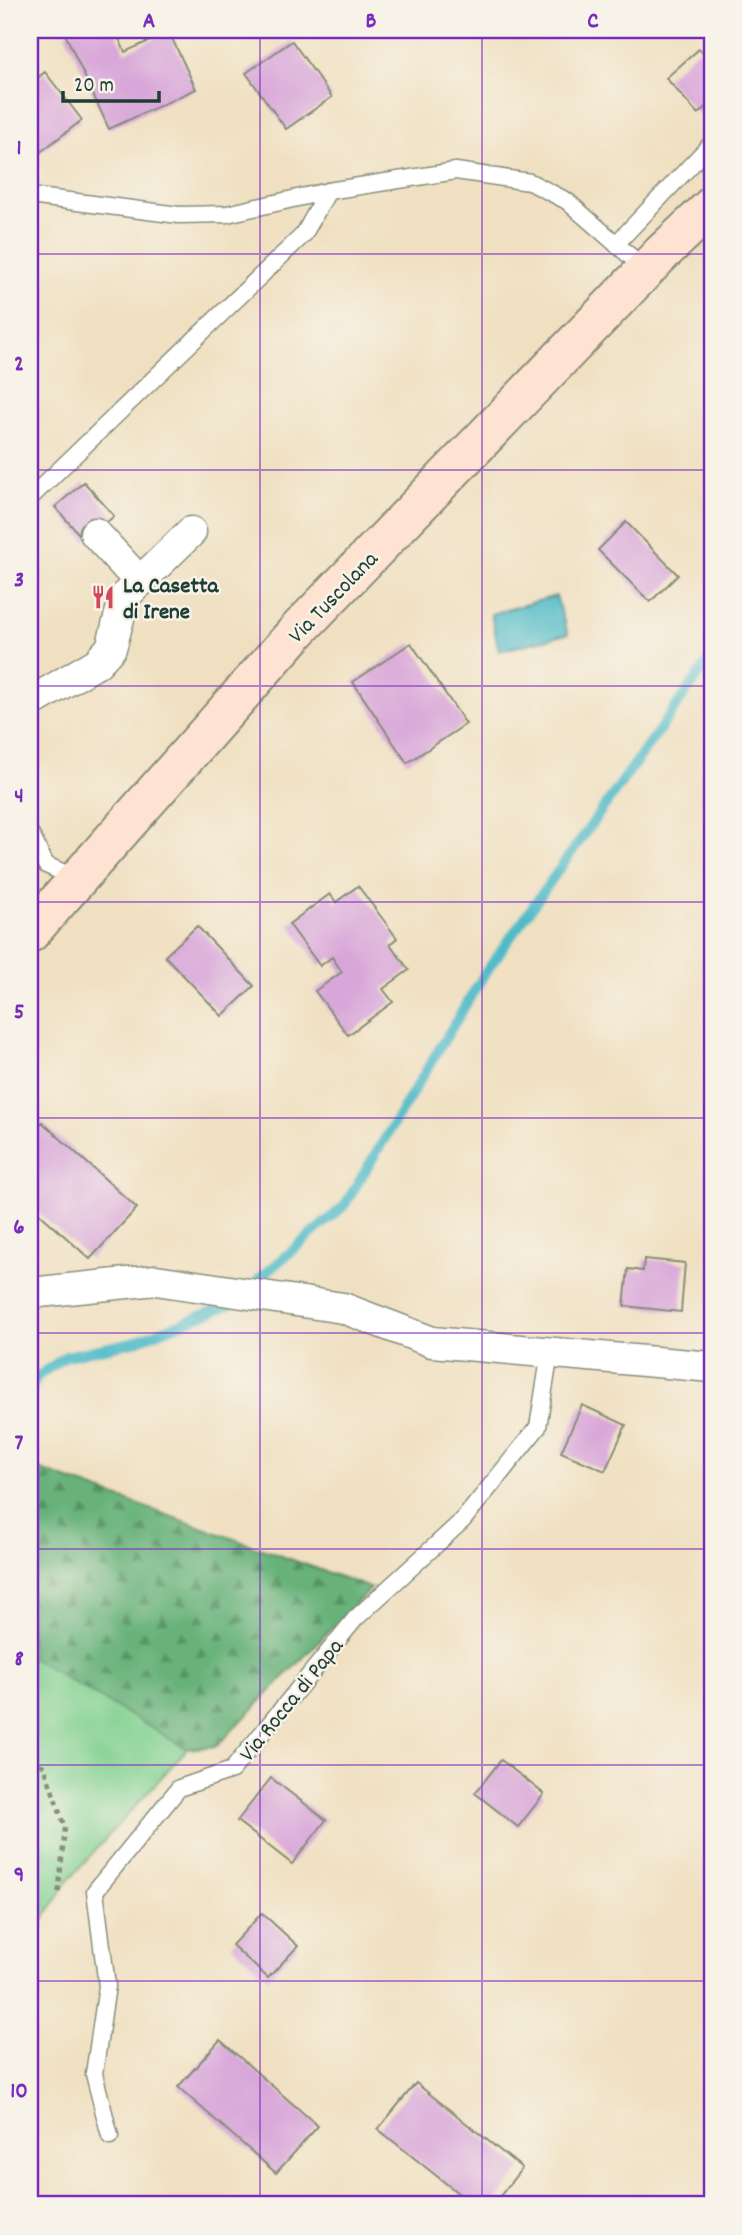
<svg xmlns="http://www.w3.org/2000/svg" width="742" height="2235" font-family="Dekko,sans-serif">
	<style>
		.forest { fill: url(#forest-firs); stroke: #447857; stroke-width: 2 }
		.park { fill: #80d090; stroke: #508662; stroke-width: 2 }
		.water { fill: #4dbac8; stroke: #367c7e; stroke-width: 2 }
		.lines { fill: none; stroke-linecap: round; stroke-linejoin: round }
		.stream { stroke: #4dbac8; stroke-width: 10 }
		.building { fill: #d8a6d9 }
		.lane-casing { stroke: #888e7a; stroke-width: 19 }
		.street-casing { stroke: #888e7a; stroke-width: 33 }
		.secondary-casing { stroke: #888e7a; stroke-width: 42 }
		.path { stroke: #888e7a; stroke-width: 4.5; stroke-dasharray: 5 5; stroke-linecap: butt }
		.lane { stroke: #fff; stroke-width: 16 }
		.street { stroke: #fff; stroke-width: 30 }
		.secondary { stroke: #fee3d2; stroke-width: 38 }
		.grid { fill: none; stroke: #7b2cbf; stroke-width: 2; stroke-opacity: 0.55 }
		.labels { text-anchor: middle; stroke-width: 5; stroke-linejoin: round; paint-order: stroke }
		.poi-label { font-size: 23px; font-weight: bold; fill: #1f3d34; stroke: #f7f3e8; text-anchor: start }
		.street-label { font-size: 23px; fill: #1f3d34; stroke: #f7f3e8 }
		.neatline { fill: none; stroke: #7b2cbf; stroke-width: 2.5 }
		.grid-label { font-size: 23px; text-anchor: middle; font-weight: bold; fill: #7b2cbf }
	</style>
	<defs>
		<pattern id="forest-firs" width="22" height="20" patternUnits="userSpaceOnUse" patternTransform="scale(1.75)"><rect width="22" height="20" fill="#68b27a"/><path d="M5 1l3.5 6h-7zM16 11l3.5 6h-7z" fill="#559265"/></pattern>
	</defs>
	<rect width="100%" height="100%" fill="#f7f3e8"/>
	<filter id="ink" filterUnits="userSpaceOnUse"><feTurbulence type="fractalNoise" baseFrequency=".0143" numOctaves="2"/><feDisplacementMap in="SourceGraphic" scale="14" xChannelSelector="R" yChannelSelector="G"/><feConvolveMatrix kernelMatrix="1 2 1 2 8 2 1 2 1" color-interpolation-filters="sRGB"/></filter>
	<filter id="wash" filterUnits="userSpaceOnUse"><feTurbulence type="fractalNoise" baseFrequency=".00686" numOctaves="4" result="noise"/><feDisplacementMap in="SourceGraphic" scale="28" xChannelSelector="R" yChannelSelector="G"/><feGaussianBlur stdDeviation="1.57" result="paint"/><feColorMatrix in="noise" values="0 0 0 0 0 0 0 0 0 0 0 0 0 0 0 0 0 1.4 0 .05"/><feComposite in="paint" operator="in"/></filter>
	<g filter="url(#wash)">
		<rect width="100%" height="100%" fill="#f0e0c1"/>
		<path class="forest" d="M30,1466l341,122 -154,158 -30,3 -157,-92z"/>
		<path class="park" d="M30,1657l157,92 -118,130 -32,51 -7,6z"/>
		<path class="water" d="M556,596l12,38 -69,17 -8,-37z"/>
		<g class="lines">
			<g class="stream">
				<path d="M259,1279l85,-73 141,-233 227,-317"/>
				<path d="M30,1389l8,-13 28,-20 67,-14 101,-39"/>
			</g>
		</g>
		<g id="blocks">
			<g class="building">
				<path d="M74,30h41l10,22 44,-20 27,57 -87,40 -44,-95z"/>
				<path d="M292,41l40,56 -46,32 -40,-56z"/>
				<path d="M699,49l13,14v38l-14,13 -32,-36z"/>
				<path d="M45,72l37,48 -52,40v-76z"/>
				<path d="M84,482l30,34 -29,25 -30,-34z"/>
				<path d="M626,522l52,53 -28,27 -52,-52z"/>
				<path d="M411,643l55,81 -59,39 -54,-81z"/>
				<path d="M358,886l39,52 -7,6 19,26 -26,19 10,13 -45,33 -33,-44 27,-19 -10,-15 -12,9 -31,-42 41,-30 6,8z"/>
				<path d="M197,926l57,60 -32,30 -57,-60z"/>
				<path d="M42,1122l95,86 -47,51 -60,-54v-30l4,-4 -4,-4v-32z"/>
				<path d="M644,1259l41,4 -4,49 -57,-6 4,-37 15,2z"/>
				<path d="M582,1405l44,20 -21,46 -44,-19z"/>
				<path d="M501,1760l43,34 -26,33 -43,-34z"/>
				<path d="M271,1778l55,42 -34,44 -55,-43z"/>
				<path d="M262,1913l36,33 -30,32 -36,-33z"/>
				<path d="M220,2040l98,86 -42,47 -98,-86z"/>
				<path d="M416,2083l106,85 -29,37h-20l-95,-76z"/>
			</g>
		</g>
	</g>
	<g filter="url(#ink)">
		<use href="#blocks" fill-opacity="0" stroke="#888e7a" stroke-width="2"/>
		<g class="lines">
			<g class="lane-casing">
				<g id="lane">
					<path d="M30,196l149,19 48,-1 101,-23 128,-20 74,11 37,19 79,69"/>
					<path d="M616,244l96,-101"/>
					<path d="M30,498l274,-264 24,-43"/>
					<path d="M30,833l16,32 32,14"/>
					<path d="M110,2136l-16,-62 13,-88 -12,-95 84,-103 53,-18 123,-151 108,-99 75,-93 12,-74"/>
				</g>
			</g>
			<g class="street-casing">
				<g id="street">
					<path d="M95,533l45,49"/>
					<path d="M36,699l61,-36 14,-15 14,-52 66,-64"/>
					<path d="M30,1293l126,-13 187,28 89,34 280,25"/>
				</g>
			</g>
			<g class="secondary-casing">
				<path id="secondary" d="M30,933l268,-303 364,-377 50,-47"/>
			</g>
			<path class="path" d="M30,1761l14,5 21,62 -7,69"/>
			<use href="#lane" class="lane"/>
			<use href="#street" class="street"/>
			<use href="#secondary" class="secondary"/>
		</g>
	</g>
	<path class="grid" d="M260,30v2175M482,30v2175M30,254h682M30,470h682M30,686h682M30,902h682M30,1118h682M30,1333h682M30,1549h682M30,1765h682M30,1981h682"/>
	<defs>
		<g id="restaurant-bare" transform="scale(1.89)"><path d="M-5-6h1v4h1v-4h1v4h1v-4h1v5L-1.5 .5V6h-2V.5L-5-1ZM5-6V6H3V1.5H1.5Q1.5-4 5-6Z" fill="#d1495b" stroke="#f7f3e8" stroke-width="2.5" paint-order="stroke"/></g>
	</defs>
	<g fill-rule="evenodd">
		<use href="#restaurant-bare" x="103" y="597"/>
	</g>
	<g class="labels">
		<g class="poi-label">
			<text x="123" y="592">La Casetta<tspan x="123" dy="26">di Irene</tspan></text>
		</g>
		<g class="street-label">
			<text transform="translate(332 596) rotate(-46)" y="8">Via Tuscolana</text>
			<text transform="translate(290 1699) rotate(-51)" y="8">Via Rocca di Papa</text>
		</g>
	</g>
	<rect width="742" height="2235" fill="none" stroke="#f7f3e8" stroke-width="77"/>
	<path d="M63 91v10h96v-10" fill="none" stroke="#1f3d34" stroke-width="3.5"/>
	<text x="74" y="91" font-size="21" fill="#1f3d34" stroke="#f7f3e8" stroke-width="5" paint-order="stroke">20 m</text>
	<rect x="38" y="38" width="666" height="2158" class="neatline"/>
	<g class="grid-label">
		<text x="149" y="27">A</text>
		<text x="371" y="27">B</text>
		<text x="593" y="27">C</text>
		<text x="19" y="154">1</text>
		<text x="19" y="370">2</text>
		<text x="19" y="586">3</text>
		<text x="19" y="802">4</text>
		<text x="19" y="1018">5</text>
		<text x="19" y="1233">6</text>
		<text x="19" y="1449">7</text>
		<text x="19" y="1665">8</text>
		<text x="19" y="1881">9</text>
		<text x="19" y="2097">10</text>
	</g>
</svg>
